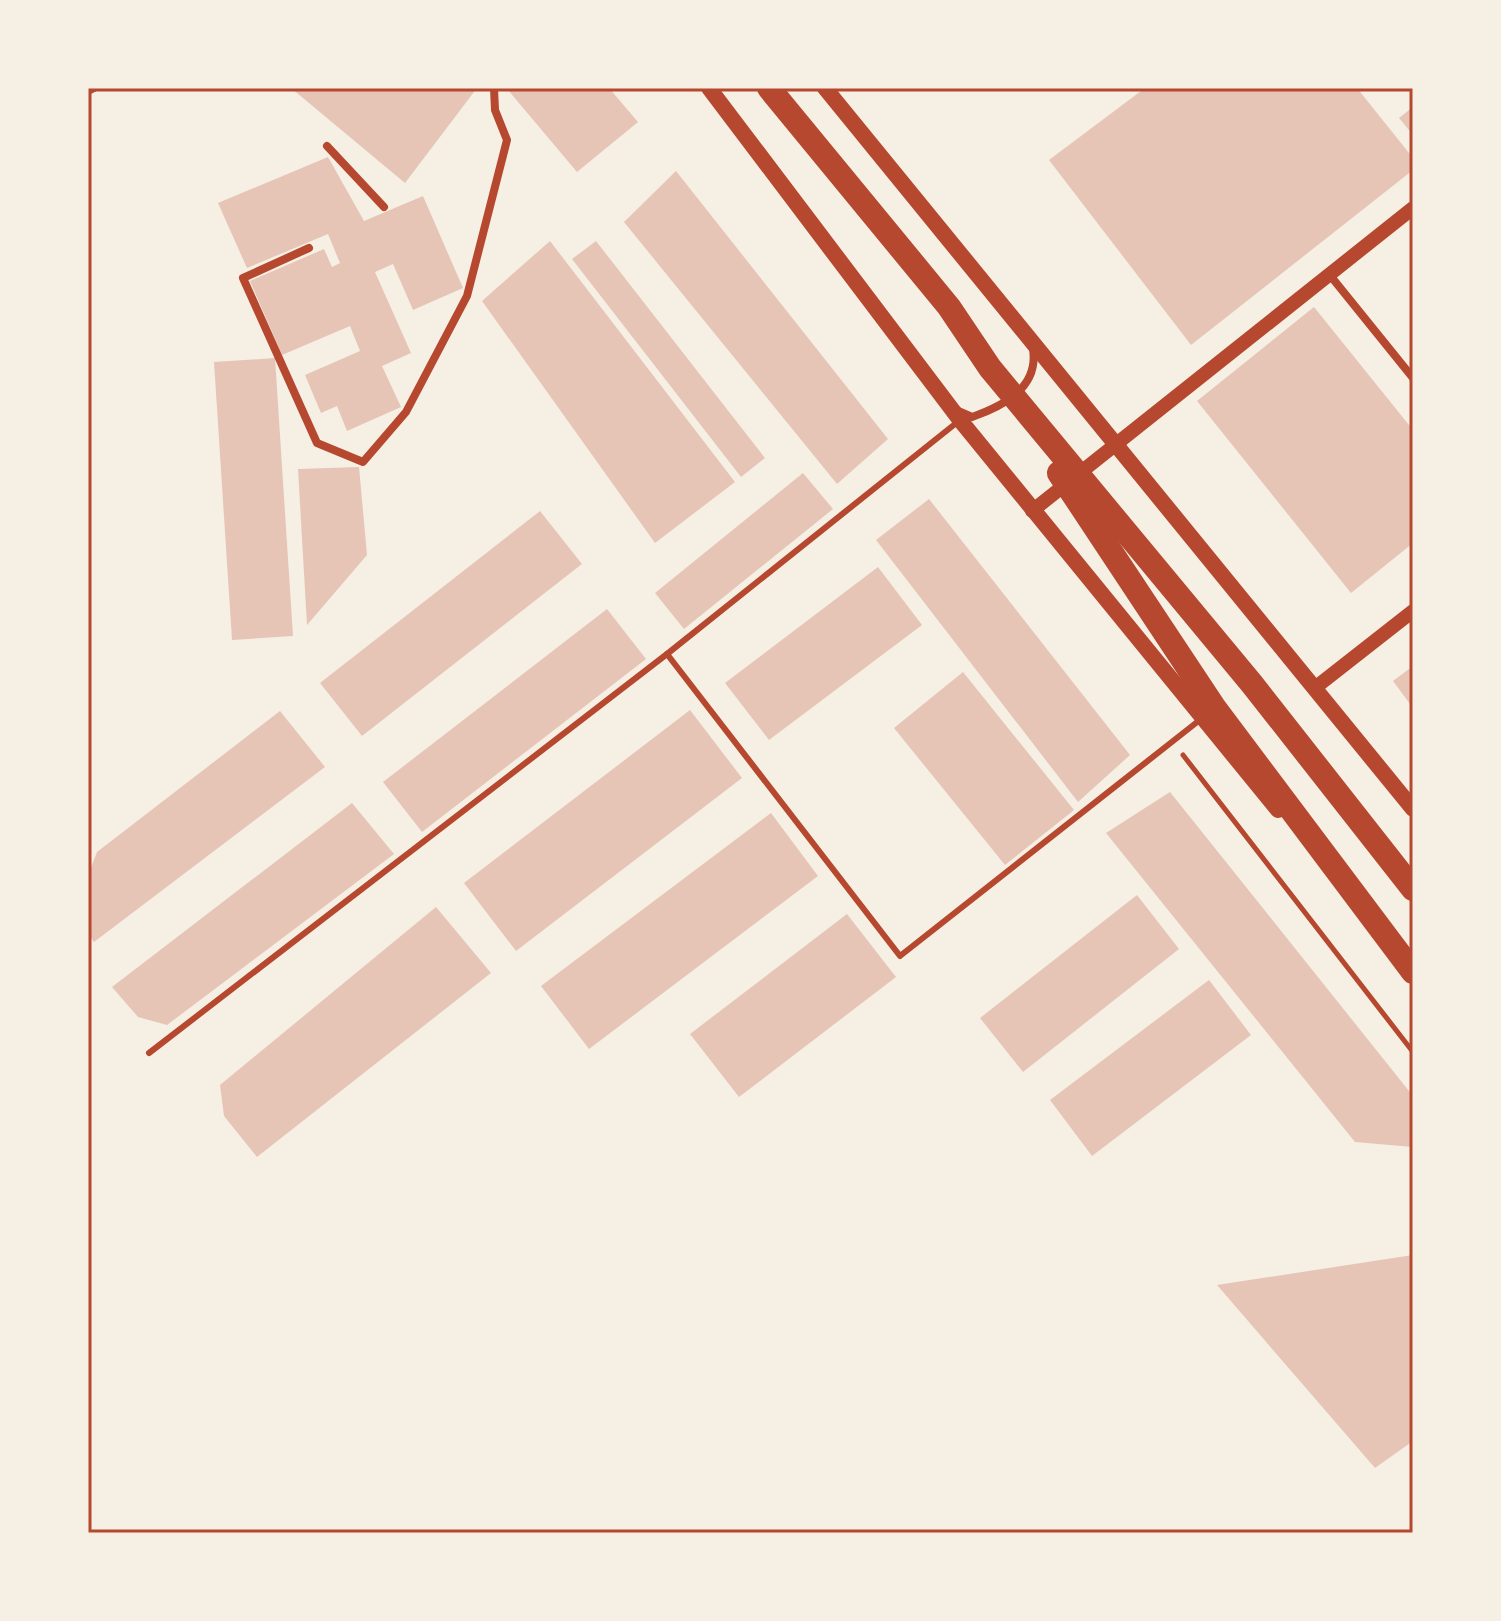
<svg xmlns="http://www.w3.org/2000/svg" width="1501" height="1621" font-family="'PT Sans',sans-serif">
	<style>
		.building { fill: #e6c5b7 }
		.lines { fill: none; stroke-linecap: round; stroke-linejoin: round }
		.path { stroke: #b5482f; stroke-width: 5 }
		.service { stroke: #b5482f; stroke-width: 6 }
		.minor { stroke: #b5482f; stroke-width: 8 }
		.tertiary { stroke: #b5482f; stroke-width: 14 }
		.secondary { stroke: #b5482f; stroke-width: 16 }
		.motorway { stroke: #b5482f; stroke-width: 24 }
		.neatline { fill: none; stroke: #b5482f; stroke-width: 3 }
	</style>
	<rect width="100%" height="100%" fill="#f6efe4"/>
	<g class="building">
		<path d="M291,88h186l-72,95z"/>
		<path d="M510,88h99l29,34 -61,50 -69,-82z"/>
		<path d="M1145,88h212l56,70v12l-222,175 -142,-185z"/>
		<path d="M1413,107v28l-14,-17z"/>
		<path d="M328,157l36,64 59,-25 40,92 -50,22 -20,-46 -18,8 36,81 -29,13 19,41 -54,24 -10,-25 -16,7 -16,-38 55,-24 -10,-25 -68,29 -32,-74 74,-32 8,18 8,-4 -12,-29 -81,34 -29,-65z"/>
		<path d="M676,171l212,268 -51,45 -213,-262z"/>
		<path d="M550,241l185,241 -80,61 -173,-242z"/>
		<path d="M596,241l169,217 -24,19 -169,-218z"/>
		<path d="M1314,307l99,123v113l-62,50 -154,-192z"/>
		<path d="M275,358l18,278 -61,4 -18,-278z"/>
		<path d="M359,467l8,88 -60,70 -9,-156z"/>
		<path d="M803,473l30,36 -149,120 -29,-36z"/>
		<path d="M929,499l201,256 -52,47 -202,-262z"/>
		<path d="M540,511l42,53 -220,172 -42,-53z"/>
		<path d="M878,567l44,58 -153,115 -44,-57z"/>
		<path d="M607,609l39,50 -224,173 -39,-50z"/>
		<path d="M1413,666v42l-20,-27z"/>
		<path d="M963,672l111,138 -69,55 -111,-137z"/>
		<path d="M690,710l52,68 -226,173 -52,-68z"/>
		<path d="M280,711l45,56 -231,175 -6,-8v-59l9,-23z"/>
		<path d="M1170,792l243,304v51l-58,-5 -249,-309z"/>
		<path d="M352,803l42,51 -227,171 -29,-8 -26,-30z"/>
		<path d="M771,813l47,63 -229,173 -48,-63z"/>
		<path d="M1137,895l42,54 -156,123 -43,-54z"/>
		<path d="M436,907l55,66 -234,184 -33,-41 -4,-31z"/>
		<path d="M847,914l49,63 -157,120 -49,-63z"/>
		<path d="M1209,980l42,55 -159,121 -42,-56z"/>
		<path d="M1413,1255v186l-38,27 -158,-183z"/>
	</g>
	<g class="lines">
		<path class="path" d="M1183,755l230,297"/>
		<g class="service">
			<path d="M667,654l233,302 301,-237"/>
			<path d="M149,1053l518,-399 293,-234"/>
		</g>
		<g class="minor">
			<path d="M88,91l6,-3"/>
			<path d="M327,146l57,61"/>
			<path d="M309,248l-66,30 74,165 46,19 43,-50 61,-116 40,-156 -12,-30 -1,-22"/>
			<path d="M1329,274l84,104"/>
			<path d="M956,410l16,7c31,-11 67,-29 61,-68"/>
		</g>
		<g class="tertiary">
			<path d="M1032,511l381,-303"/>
			<path d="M1316,687l97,-76"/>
		</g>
		<g class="secondary">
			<path d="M709,88l251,332 318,390"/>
			<path d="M825,88l588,721"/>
		</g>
		<g class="motorway">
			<path d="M769,88l180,219 41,61 262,316 161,205"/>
			<path d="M1059,473l155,234 199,265"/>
		</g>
	</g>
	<rect width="1501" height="1621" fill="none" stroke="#f6efe4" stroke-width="180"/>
	<rect x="90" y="90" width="1321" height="1441" class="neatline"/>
</svg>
